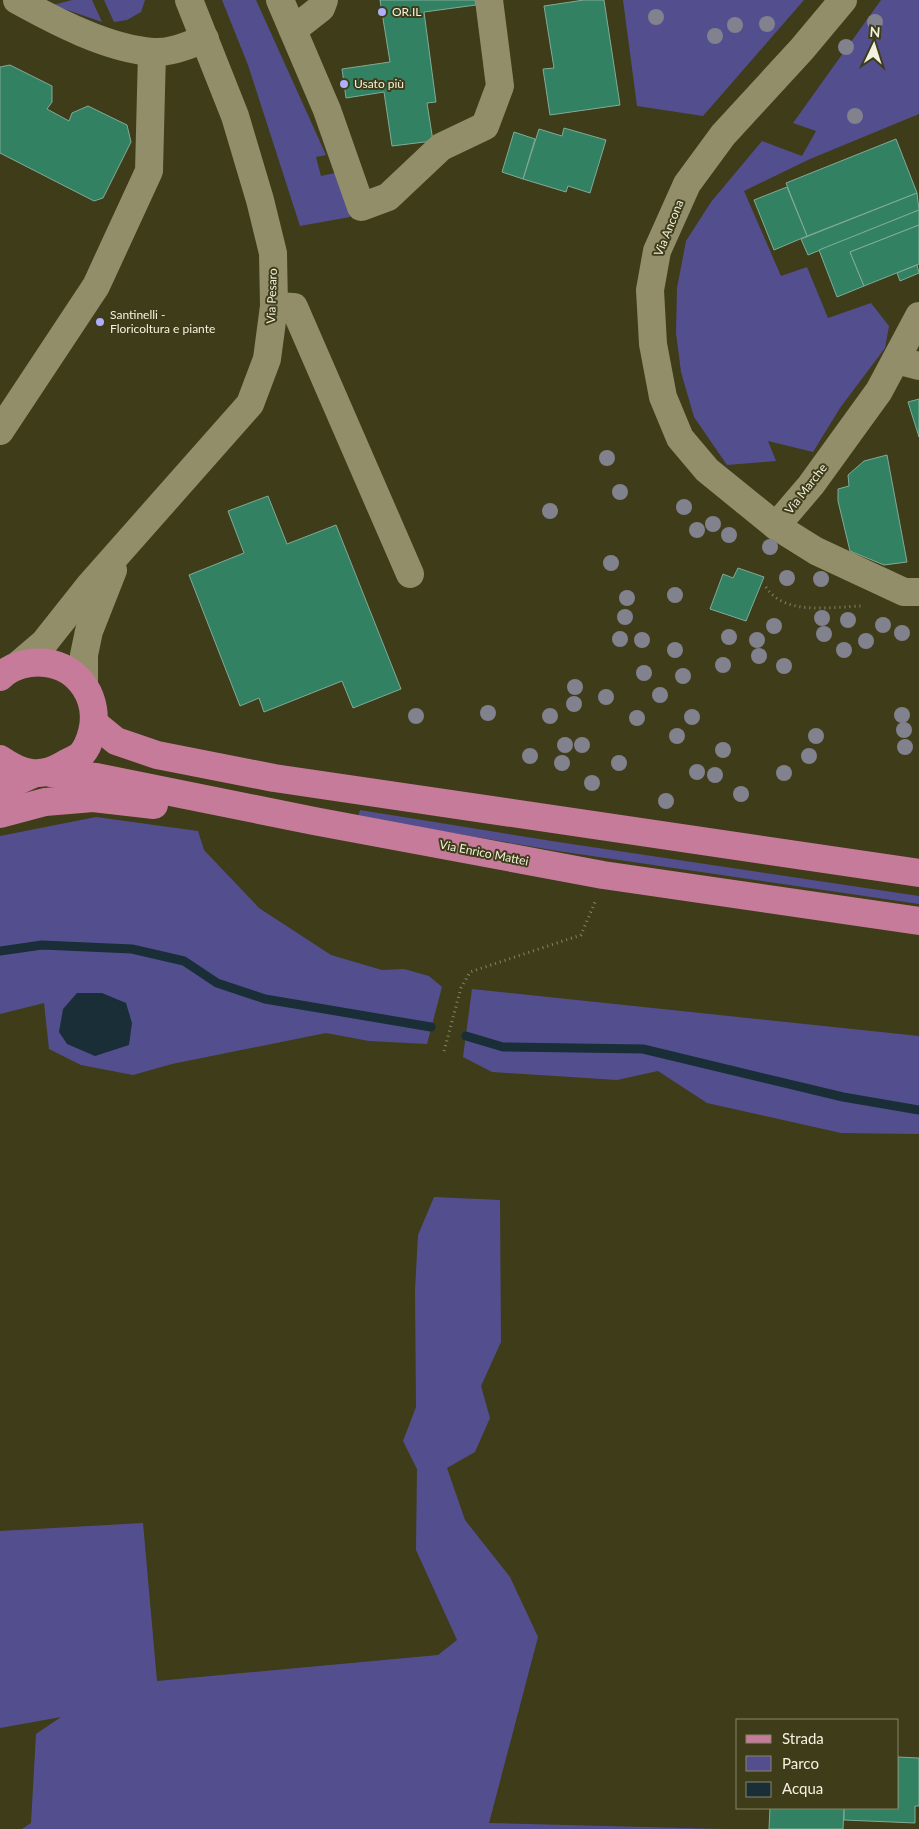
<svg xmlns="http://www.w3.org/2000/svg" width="919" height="1829" font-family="Lato,sans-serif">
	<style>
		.green { fill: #534f8e }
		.water { fill: #192e36 }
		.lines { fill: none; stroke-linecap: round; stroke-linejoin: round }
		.stream { stroke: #192e36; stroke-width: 9 }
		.building { fill: #328162; stroke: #82ab98 }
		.path { stroke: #868467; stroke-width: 3; stroke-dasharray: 1 4; stroke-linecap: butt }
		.minor { stroke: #918e69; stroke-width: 28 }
		.major { stroke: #c67b9a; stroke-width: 28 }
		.tree { fill: #82818e }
		.poi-dot { fill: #afaefa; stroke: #3e3c19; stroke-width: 2 }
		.labels { text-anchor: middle; stroke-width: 4; stroke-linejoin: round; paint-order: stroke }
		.poi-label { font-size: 12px; fill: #f3f2de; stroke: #3e3c19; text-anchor: start }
		.street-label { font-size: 12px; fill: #f3f2de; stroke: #3e3c19 }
	</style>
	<rect width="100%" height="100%" fill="#3e3c19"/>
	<g class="green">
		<path d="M72,0h20l10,22 -49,-17z"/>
		<path d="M104,0h41l-4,12 -14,8 -13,2z"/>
		<path d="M222,0h34l70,155 -10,2 5,19 14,-3 15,44 -50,9 -52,-161z"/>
		<path d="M623,0h181l-101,116 -66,-10z"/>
		<path d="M881,0h38v114l-109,45 -66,32 37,85 26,-9 21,51 43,-15 18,23 -4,22 -45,60 -27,44 -45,-11 8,20 -49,4 -33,-48 -13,-45 -5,-39 1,-45 9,-47 25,-39 51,-61 40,15 14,-25 -23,-8z"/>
		<path d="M360,810l198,32 361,54v8l-361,-53 -200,-34z"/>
		<path d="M96,817l102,14 6,19 55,58 72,47 51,15 22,-1 25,7 13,11 -15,57 -58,-3 -43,-8 -154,31 -39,11 -52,-10 -32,-16 -5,-46 -44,11v-178z"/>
		<path d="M472,989l447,47v98l-78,-1 -134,-30 -49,-32 -41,9 -125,-8 -29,-15z"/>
		<path d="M434,1197l66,3 1,142 -20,44 9,32 -15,34 -28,16 18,52 45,57 28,60 -49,186 234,6h-701l9,-6 5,-89 25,-17 -61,11v-197l143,-8 14,158 281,-26 19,-15 -41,-90 1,-81 -14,-28 13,-34 -1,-117 3,-55z"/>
	</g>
	<path class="water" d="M77,993h25l24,10 6,20 -3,22 -34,11 -28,-12 -8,-12 4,-23z"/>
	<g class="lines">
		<g class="stream">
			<path d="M0,951l42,-6 90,4 52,12 33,22 48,16 166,28"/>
			<path d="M466,1036l37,11 140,2 200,48 76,13"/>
		</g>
	</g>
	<g class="building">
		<path d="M380,0h95l1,5 -52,7 12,90 -9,1 6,38 -41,5 -8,-54 -38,6 -4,-29 48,-7z"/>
		<path d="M584,0h20l16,105 -70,10 -7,-46 11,-1 -10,-62z"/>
		<path d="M10,65l42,21v16l-5,7 22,12 3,-8 16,-7 39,19 4,17 -28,56 -9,3 -94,-48v-86z"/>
		<path d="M564,128l42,12 -16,53 -22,-7 -2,6 -43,-13 16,-50 23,7z"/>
		<path d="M514,132l21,7 -12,40 -21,-7z"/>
		<path d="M896,139l21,54 -110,43 -21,-53z"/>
		<path d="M787,187l20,49 -33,14 -20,-50z"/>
		<path d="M917,193l2,17 -111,45 -7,-16z"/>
		<path d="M919,210v15l-69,27 14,34 -27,11 -18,-47z"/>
		<path d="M919,225v39l-55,22 -14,-34z"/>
		<path d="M917,265l2,8 -19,8 -3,-8z"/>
		<path d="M919,399v38l-11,-35z"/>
		<path d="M887,455l20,107 -23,3 -34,-14 -12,-50v-12l11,-3 -1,-11 16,-14z"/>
		<path d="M268,496l19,48 49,-19 65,164 -48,19 -11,-27 -78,31 -5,-14 -19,8 -51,-131 55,-22 -16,-42z"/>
		<path d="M738,568l26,9 -18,44 -36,-12 13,-35 10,4z"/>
		<path d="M898,1757l21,1v48h-4v17l-71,-3v-12h54z"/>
		<path d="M770,1808h74l-1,21h-74z"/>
	</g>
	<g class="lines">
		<g class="path">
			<path d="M766,587c18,29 65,20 95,19"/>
			<path d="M444,1051l17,-63 9,-16 111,-37 14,-33"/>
		</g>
		<g class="minor">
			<path d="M17,0c38,21 91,49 136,52 18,1 35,-7 52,-13"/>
			<path d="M280,0l47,110 34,97 27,-10 53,-50 44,-21 15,-40 -11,-86"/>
			<path d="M843,0l-41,49 -79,86 -36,49 -30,67 -7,39 3,54 10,53 17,41 27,32 69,56 40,25 88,41h15"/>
			<path d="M293,30l28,-22 3,-8"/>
			<path d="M274,306l20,1 116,267"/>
			<path d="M896,360l23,6"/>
			<path d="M0,431l96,-145 53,-115 3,-119"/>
			<path d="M776,526l35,-41 68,-94 40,-75"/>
			<path d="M17,666l27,-23 46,-58 160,-181 17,-45 7,-53 -1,-53 -13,-53 -25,-84 -46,-116"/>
			<path d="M84,685v-30l5,-24 24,-61"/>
		</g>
		<g class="major">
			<path d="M0,677c12,-12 30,-16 46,-14 34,4 54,37 46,69 -2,8 -6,18 -12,24 -5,3 -12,6 -17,9 -24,14 -41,9 -63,-6"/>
			<path d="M94,723l22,18 41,14 117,23 645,95"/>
			<path d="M51,773l45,4 218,44 289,54 316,46"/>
			<path d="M0,789l33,-15"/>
			<path d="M0,814l45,-12 48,-4 61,7"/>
		</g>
	</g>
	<g class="tree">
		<circle cx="656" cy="17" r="8"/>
		<circle cx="875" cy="22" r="8"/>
		<circle cx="767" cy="24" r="8"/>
		<circle cx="735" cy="25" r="8"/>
		<circle cx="715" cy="36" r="8"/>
		<circle cx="846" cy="47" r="8"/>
		<circle cx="855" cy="116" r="8"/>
		<circle cx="607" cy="458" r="8"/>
		<circle cx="620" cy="492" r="8"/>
		<circle cx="684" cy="507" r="8"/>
		<circle cx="550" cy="511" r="8"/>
		<circle cx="713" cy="524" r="8"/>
		<circle cx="697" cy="530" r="8"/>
		<circle cx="729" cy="535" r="8"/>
		<circle cx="770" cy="547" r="8"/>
		<circle cx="611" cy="563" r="8"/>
		<circle cx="787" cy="578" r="8"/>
		<circle cx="821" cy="579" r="8"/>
		<circle cx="675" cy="595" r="8"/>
		<circle cx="627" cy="598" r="8"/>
		<circle cx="625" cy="617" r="8"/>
		<circle cx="822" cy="618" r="8"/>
		<circle cx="848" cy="620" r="8"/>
		<circle cx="883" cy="625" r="8"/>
		<circle cx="774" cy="626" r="8"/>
		<circle cx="902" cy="633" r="8"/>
		<circle cx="824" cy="634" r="8"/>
		<circle cx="729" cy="637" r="8"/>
		<circle cx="620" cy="639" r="8"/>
		<circle cx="642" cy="640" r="8"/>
		<circle cx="757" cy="640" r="8"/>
		<circle cx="866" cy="641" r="8"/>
		<circle cx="675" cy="650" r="8"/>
		<circle cx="844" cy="650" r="8"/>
		<circle cx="759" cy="656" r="8"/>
		<circle cx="723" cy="665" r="8"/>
		<circle cx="784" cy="666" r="8"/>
		<circle cx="644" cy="673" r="8"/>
		<circle cx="683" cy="676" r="8"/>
		<circle cx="575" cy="687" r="8"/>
		<circle cx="660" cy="695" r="8"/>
		<circle cx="606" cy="697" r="8"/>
		<circle cx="574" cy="704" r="8"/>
		<circle cx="488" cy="713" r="8"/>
		<circle cx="902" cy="715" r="8"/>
		<circle cx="416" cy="716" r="8"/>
		<circle cx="550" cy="716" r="8"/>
		<circle cx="692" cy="717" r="8"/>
		<circle cx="637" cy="718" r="8"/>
		<circle cx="904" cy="730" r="8"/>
		<circle cx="677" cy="736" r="8"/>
		<circle cx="816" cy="736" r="8"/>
		<circle cx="565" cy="745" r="8"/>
		<circle cx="582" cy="745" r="8"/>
		<circle cx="905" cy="747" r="8"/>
		<circle cx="723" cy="750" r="8"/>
		<circle cx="530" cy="756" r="8"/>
		<circle cx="809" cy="756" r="8"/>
		<circle cx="562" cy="763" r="8"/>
		<circle cx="619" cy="763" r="8"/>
		<circle cx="697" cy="772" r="8"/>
		<circle cx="784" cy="773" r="8"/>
		<circle cx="715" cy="775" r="8"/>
		<circle cx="592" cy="783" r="8"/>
		<circle cx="741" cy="794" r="8"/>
		<circle cx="666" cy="801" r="8"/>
	</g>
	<g class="poi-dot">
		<circle cx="382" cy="12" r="5"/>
		<circle cx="344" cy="84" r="5"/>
		<circle cx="100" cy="322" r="5"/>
	</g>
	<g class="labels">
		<g class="poi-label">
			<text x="392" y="16">OR.IL</text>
			<text x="354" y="88">Usato più</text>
			<text x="110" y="319">Santinelli -<tspan x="110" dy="14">Floricoltura e piante</tspan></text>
		</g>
		<g class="street-label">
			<text transform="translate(669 228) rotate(-68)" y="4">Via Ancona</text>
			<text transform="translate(272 296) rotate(-88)" y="4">Via Pesaro</text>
			<text transform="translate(806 489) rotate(-52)" y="4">Via Marche</text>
			<text transform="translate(484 853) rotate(11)" y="4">Via Enrico Mattei</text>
		</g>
	</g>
	<rect x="736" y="1719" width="162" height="90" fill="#3e3c19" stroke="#868568"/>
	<rect x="746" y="1735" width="25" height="8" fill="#c67b9a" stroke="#868568"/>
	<text x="782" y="1744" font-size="15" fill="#f3f2de">Strada</text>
	<rect x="746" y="1756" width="25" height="15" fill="#534f8e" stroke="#868568"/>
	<text x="782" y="1769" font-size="15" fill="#f3f2de">Parco</text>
	<rect x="746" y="1782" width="25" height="15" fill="#192e36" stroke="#868568"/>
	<text x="782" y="1794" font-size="15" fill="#f3f2de">Acqua</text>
	<g transform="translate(874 45) rotate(4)" stroke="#3e3c19" stroke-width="4" paint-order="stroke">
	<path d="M0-4L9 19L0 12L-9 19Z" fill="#f3f2de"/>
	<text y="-8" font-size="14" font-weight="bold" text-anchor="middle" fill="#f3f2de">N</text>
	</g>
</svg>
